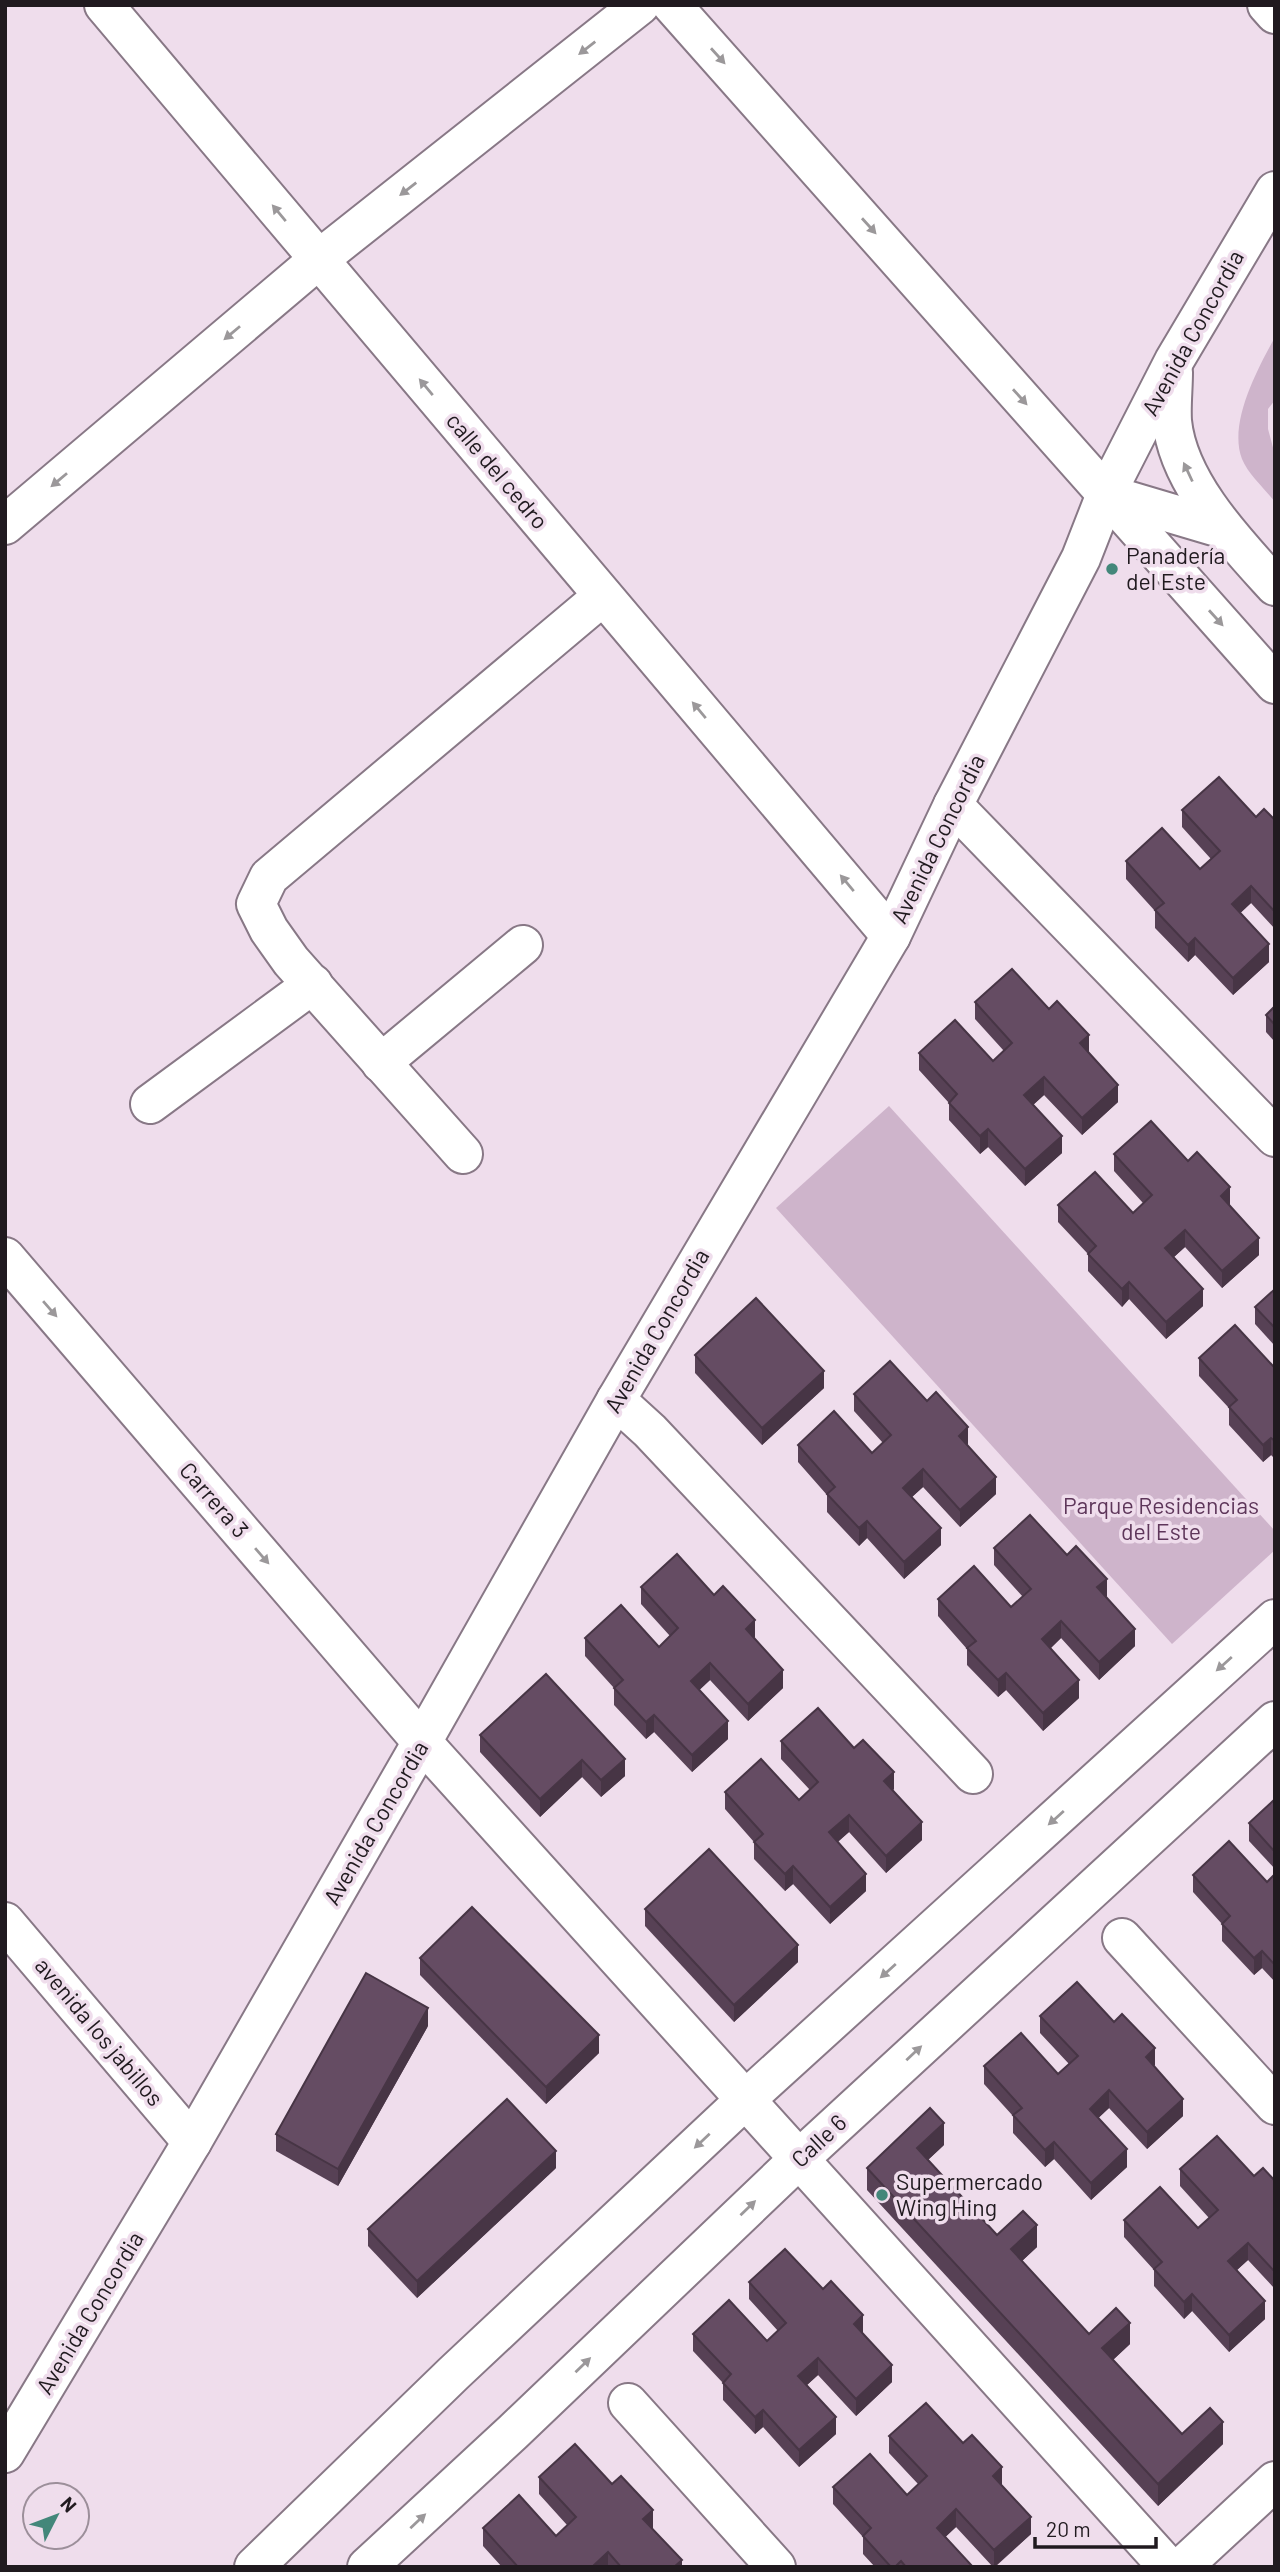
<svg xmlns="http://www.w3.org/2000/svg" width="1280" height="2572" font-family="Barlow,sans-serif">
	<style>
		.green { fill: #ceb4cb }
		.lines { fill: none; stroke-linecap: round; stroke-linejoin: round }
		.minor-casing { stroke: #887886; stroke-width: 42 }
		.tertiary-casing { stroke: #887886; stroke-width: 42 }
		.minor { stroke: #fff; stroke-width: 38 }
		.tertiary { stroke: #fff; stroke-width: 38 }
		.wall { fill: #574155 }
		.shaded-wall { fill: #473545 }
		.building { fill: #654c63; stroke: #473545; stroke-width: 2 }
		.oneway { fill: #9b989a }
		.poi-dot { fill: #43877a; stroke: #efddec; stroke-width: 2.5 }
		.labels { text-anchor: middle; stroke-width: 7; stroke-linejoin: round; paint-order: stroke }
		.street-label { font-size: 23px; fill: #201a1f; stroke: #efddec }
		.poi-label { font-size: 23px; fill: #201a1f; stroke: #efddec; text-anchor: start }
		.park-label { font-size: 23px; fill: #5e365a; stroke: #efddec }
	</style>
	<rect width="100%" height="100%" fill="#efddec"/>
	<g class="green">
		<path d="M1275,337v63l-7,9v20l7,26v47c-10,-13 -27,-28 -33,-43 -14,-36 16,-91 33,-122z"/>
		<path d="M889,1106l386,425v19l-103,94 -396,-436z"/>
	</g>
	<g class="lines">
		<g class="minor-casing">
			<g id="minor">
				<path d="M104,5l787,931"/>
				<path d="M672,5l603,679"/>
				<path d="M1267,5l8,9"/>
				<path d="M1173,372c0,16 -2,33 -1,49 6,62 63,121 103,165"/>
				<path d="M1106,494l118,35"/>
				<path d="M5,525l313,-265 322,-255"/>
				<path d="M953,805l322,332"/>
				<path d="M381,1063l142,-118"/>
				<path d="M150,1104l163,-120"/>
				<path d="M463,1154l-172,-193 -22,-31 -13,-26 13,-27 334,-281"/>
				<path d="M5,1257l417,485 746,825"/>
				<path d="M616,1400l34,31 323,343"/>
				<path d="M5,1922l187,220"/>
				<path d="M1122,1938l153,167"/>
				<path d="M628,2403l148,164"/>
				<path d="M5,2453l187,-311 230,-400 194,-342 275,-464 62,-131 128,-247 25,-64 68,-133 101,-170"/>
				<path d="M1182,2567l93,-86"/>
			</g>
		</g>
		<g class="tertiary-casing">
			<g id="tertiary">
				<path d="M254,2567l200,-194 291,-273 530,-481"/>
				<path d="M367,2567l146,-135 286,-273 476,-438"/>
			</g>
		</g>
		<use href="#minor" class="minor"/>
		<use href="#tertiary" class="tertiary"/>
	</g>
	<g class="wall">
		<path d="M1182,810l93,10v109l-24,-26 -11,10 29,49 -36,33 -38,-40 -7,7 -33,-34v-17l-29,-32v-18l74,8 11,-10 -29,-32z"/>
		<path d="M975,1002l114,50 -1,1 30,49 -36,33 -38,-40 -11,10 29,48 -37,33 -37,-39 -8,7 -31,-34v-17l-30,-33v-17l74,8 11,-10 -29,-32z"/>
		<path d="M1275,1006v36l-9,-10v-17z"/>
		<path d="M1114,1154l116,51h-1l30,50 -37,33 -37,-41 -11,10 29,49 -37,33 -37,-40 -7,8 -34,-36v-17l-30,-32v-17l75,8 10,-10 -29,-32z"/>
		<path d="M1275,1289v57l-20,-22v-17z"/>
		<path d="M695,1355l129,33 -62,57 -67,-72z"/>
		<path d="M1199,1358l74,8 2,-1v94l-4,-4 -8,7 -34,-37v-17l-30,-32z"/>
		<path d="M854,1394l114,50 -1,1 29,49 -36,33 -37,-40 -11,10 29,48 -37,34 -37,-41 -8,8 -32,-34v-17l-29,-33v-17l74,8 11,-10 -29,-32z"/>
		<path d="M994,1548l73,7 40,41 -1,1 29,49 -36,34 -38,-42 -11,11 29,49 -36,33 -37,-41 -8,7 -31,-32v-16l-29,-33v-17l73,8 12,-10 -29,-32z"/>
		<path d="M641,1587l114,50 -1,1 29,50 -35,33 -38,-41 -11,10 29,49 -36,33 -38,-40 -8,7 -32,-34v-17l-29,-32v-18l74,9 11,-11 -29,-32z"/>
		<path d="M480,1735l145,24v17l-24,21 -19,-20 -42,40 -60,-65z"/>
		<path d="M781,1741l73,7 40,41 -1,1 29,50 -36,33 -37,-41 -12,10 29,49 -36,33 -37,-40 -8,7 -31,-32v-17l-29,-33v-17l74,8 11,-10 -29,-31z"/>
		<path d="M1275,1799v70l-26,-28v-18z"/>
		<path d="M1275,1874v108l-13,-14 -8,7 -32,-34v-17l-29,-32v-17l74,7z"/>
		<path d="M645,1909l153,53 -64,60 -89,-96z"/>
		<path d="M420,1958l179,95 -53,51 -126,-129z"/>
		<path d="M1040,2016l115,49 -1,1 29,50 -36,33 -38,-41 -11,10 29,49 -36,33 -37,-41 -9,8 -32,-34v-17l-29,-32v-18l74,8 11,-10 -29,-31z"/>
		<path d="M428,2026l-90,160 -62,-35v-17z"/>
		<path d="M944,2145l-16,15 69,75 40,12 -15,14 67,73 41,10 -17,16 69,74 41,10 -65,62 -291,-316v-22z"/>
		<path d="M556,2168l-139,130 -49,-52v-17z"/>
		<path d="M1180,2169l74,7 21,5v108l-27,-29 -11,10 28,49 -36,33 -37,-41 -8,8 -30,-33v-16l-30,-33v-17l74,8 11,-10 -29,-32z"/>
		<path d="M749,2282l114,51 29,49 -36,34 -38,-41 -11,10 29,49 -37,33 -36,-40 -8,7 -32,-34v-17l-30,-32v-17l74,7 11,-10 -29,-32z"/>
		<path d="M889,2436l113,49h-1l30,49 -36,33h-2l-37,-40 -11,10 28,30h-98l-12,-13v-17l-30,-33v-17l74,8 11,-11 -29,-31z"/>
		<path d="M539,2477l114,51h-1l30,39h-180l-19,-21v-18l73,8 11,-11 -28,-31z"/>
	</g>
	<g class="shaded-wall">
		<path d="M1251,886v17l-19,18v-17z"/>
		<path d="M1195,938v17l-7,7v-17z"/>
		<path d="M1269,944v18l-36,33v-17z"/>
		<path d="M1089,1035v17l-9,9v-18z"/>
		<path d="M1044,1077v18l-20,18v-18z"/>
		<path d="M1118,1085v17l-36,33v-17z"/>
		<path d="M988,1129v18l-8,7v-18z"/>
		<path d="M1062,1136v17l-37,33v-17z"/>
		<path d="M1230,1187v18l-9,9v-18z"/>
		<path d="M1185,1230v17l-20,18v-17z"/>
		<path d="M1259,1238v17l-37,33v-17z"/>
		<path d="M1129,1282v17l-7,8v-18z"/>
		<path d="M1203,1289v17l-37,33v-17z"/>
		<path d="M824,1371v17l-62,57v-17z"/>
		<path d="M968,1427v17l-9,9v-17z"/>
		<path d="M1271,1438v17l-8,7v-17z"/>
		<path d="M923,1469v18l-20,18v-17z"/>
		<path d="M996,1477v17l-36,33v-17z"/>
		<path d="M867,1521v17l-8,8v-18z"/>
		<path d="M941,1528v17l-37,34v-17z"/>
		<path d="M1107,1579v17l-10,8v-17z"/>
		<path d="M755,1620v17l-9,9v-17z"/>
		<path d="M1061,1621v17l-19,18v-17z"/>
		<path d="M1135,1629v17l-36,34v-18z"/>
		<path d="M710,1663v17l-19,18v-17z"/>
		<path d="M783,1670v18l-35,33v-17z"/>
		<path d="M1006,1673v17l-8,7v-17z"/>
		<path d="M1079,1680v18l-36,33v-18z"/>
		<path d="M654,1715v17l-8,7v-17z"/>
		<path d="M728,1721v18l-36,33v-17z"/>
		<path d="M625,1759v17l-24,21v-17z"/>
		<path d="M582,1760v17l-42,40v-18z"/>
		<path d="M894,1772v17l-10,9v-17z"/>
		<path d="M849,1815v17l-20,18v-18z"/>
		<path d="M922,1822v18l-36,33v-17z"/>
		<path d="M793,1866v18l-8,7v-17z"/>
		<path d="M866,1874v17l-36,33v-17z"/>
		<path d="M798,1945v17l-64,60v-17z"/>
		<path d="M1262,1951v17l-8,7v-17z"/>
		<path d="M428,2008v18l-90,160v-17z"/>
		<path d="M599,2035v18l-53,51v-17z"/>
		<path d="M1155,2048v17l-9,9v-17z"/>
		<path d="M1109,2090v18l-19,18v-17z"/>
		<path d="M1183,2099v17l-36,33v-17z"/>
		<path d="M944,2123v22l-27,25v-22z"/>
		<path d="M1054,2142v17l-9,8v-17z"/>
		<path d="M1127,2149v18l-36,33v-17z"/>
		<path d="M556,2151v17l-139,130v-17z"/>
		<path d="M1037,2225v22l-26,24v-22z"/>
		<path d="M1248,2243v17l-20,18v-17z"/>
		<path d="M1192,2294v17l-8,8v-17z"/>
		<path d="M1265,2301v18l-36,33v-17z"/>
		<path d="M863,2315v18l-9,8v-17z"/>
		<path d="M1130,2323v21l-28,26v-22z"/>
		<path d="M818,2358v17l-20,18v-17z"/>
		<path d="M892,2365v17l-36,34v-17z"/>
		<path d="M763,2410v17l-8,7v-17z"/>
		<path d="M836,2417v17l-37,33v-17z"/>
		<path d="M1223,2422v22l-65,62v-22z"/>
		<path d="M1002,2467v18l-9,8v-17z"/>
		<path d="M956,2509v18l-19,18v-17z"/>
		<path d="M653,2510v18l-10,8v-17z"/>
		<path d="M1031,2517v17l-37,33v-17z"/>
		<path d="M608,2552v15h-16z"/>
		<path d="M682,2560v7h-8z"/>
	</g>
	<g class="building">
		<path d="M1219,777l37,40 8,-8 11,11v92l-24,-26 -19,18 37,40 -36,34 -38,-40 -7,7 -33,-35 9,-7 -38,-42 36,-33 38,41 20,-18 -38,-41z"/>
		<path d="M1012,969l37,40 8,-8 32,34 -9,8 38,42 -36,33 -38,-41 -20,18 38,41 -37,33 -37,-40 -8,7 -31,-33 8,-9 -38,-41 36,-33 38,41 19,-18 -37,-41z"/>
		<path d="M1275,1006v19l-9,-10z"/>
		<path d="M1151,1121l37,40 9,-9 33,35 -9,9 38,42 -37,33 -37,-41 -20,18 38,41 -37,33 -37,-40 -7,7 -34,-35 8,-8 -38,-41 37,-33 38,41 19,-18 -38,-41z"/>
		<path d="M1275,1289v39l-20,-21z"/>
		<path d="M756,1298l68,73 -62,57 -67,-73z"/>
		<path d="M1235,1325l38,41 2,-1v76l-4,-3 -8,7 -34,-38 8,-7 -38,-42z"/>
		<path d="M890,1361l37,40 9,-9 32,35 -9,9 37,41 -36,33 -37,-41 -20,19 38,40 -37,34 -37,-41 -8,7 -32,-34 8,-7 -37,-42 36,-34 38,42 19,-18 -37,-41z"/>
		<path d="M1030,1515l37,40 9,-9 31,33 -10,8 38,42 -36,33 -38,-41 -19,18 37,41 -36,33 -37,-40 -8,7 -31,-32 9,-7 -38,-42 36,-33 37,41 20,-18 -37,-41z"/>
		<path d="M677,1554l37,41 9,-9 32,34 -9,9 37,41 -35,34 -38,-41 -19,18 37,40 -36,34 -38,-40 -8,7 -32,-34 9,-8 -38,-42 36,-33 38,42 19,-19 -37,-41z"/>
		<path d="M546,1674l79,85 -24,21 -19,-20 -42,39 -60,-64z"/>
		<path d="M818,1708l36,40 9,-8 31,32 -10,9 38,41 -36,34 -37,-41 -20,17 37,42 -36,33 -37,-41 -8,8 -31,-32 9,-8 -38,-42 36,-33 38,41 19,-18 -37,-41z"/>
		<path d="M1275,1799v53l-26,-29z"/>
		<path d="M1229,1841l38,41 8,-8v91l-13,-14 -8,7 -32,-34 8,-8 -37,-41z"/>
		<path d="M709,1849l89,96 -64,60 -89,-96z"/>
		<path d="M472,1907l127,128 -53,52 -126,-129z"/>
		<path d="M366,1973l62,35 -90,161 -62,-35z"/>
		<path d="M1077,1982l37,40 8,-8 33,34 -9,9 37,42 -36,33 -38,-42 -19,19 37,40 -36,34 -37,-41 -9,8 -32,-35 9,-7 -38,-42 37,-33 37,41 20,-18 -38,-40z"/>
		<path d="M507,2099l49,52 -139,130 -49,-52z"/>
		<path d="M930,2108l14,15 -27,25 80,87 26,-24 14,14 -26,24 78,85 27,-26 14,15 -28,25 80,86 28,-26 13,14 -65,62 -291,-316z"/>
		<path d="M1217,2136l37,40 9,-8 12,13v91l-27,-29 -20,18 37,40 -36,34 -37,-41 -8,8 -30,-33 8,-7 -38,-42 36,-33 38,41 20,-18 -38,-41z"/>
		<path d="M785,2249l38,40 8,-8 32,34 -9,9 38,41 -36,34 -38,-41 -20,18 38,41 -37,33 -36,-40 -8,7 -32,-34 8,-9 -38,-40 36,-34 38,41 19,-18 -37,-41z"/>
		<path d="M926,2403l37,40 9,-8 30,32 -9,9 38,41 -37,33 -38,-41 -19,19 36,39h-67l-5,-6 -6,6h-4l-28,-31 8,-8 -38,-41 37,-33 37,41 20,-19 -38,-40z"/>
		<path d="M575,2444l37,40 9,-8 32,34 -10,9 39,41 -8,7h-53l-13,-15 -16,15h-74l-35,-39 36,-33 37,41 20,-19 -37,-40z"/>
	</g>
	<defs><path id="oneway-solid" d="M-6-.8H1V-3.2L6.5 0L1 3.2V.8H-6Z" transform="scale(1.75)"/></defs>
	<g class="oneway">
		<use href="#oneway-solid" transform="translate(587 48) rotate(142)"/>
		<use href="#oneway-solid" transform="translate(718 56) rotate(48)"/>
		<use href="#oneway-solid" transform="translate(408 189) rotate(142)"/>
		<use href="#oneway-solid" transform="translate(279 213) rotate(-130)"/>
		<use href="#oneway-solid" transform="translate(869 226) rotate(48)"/>
		<use href="#oneway-solid" transform="translate(232 333) rotate(140)"/>
		<use href="#oneway-solid" transform="translate(426 387) rotate(-130)"/>
		<use href="#oneway-solid" transform="translate(1020 397) rotate(48)"/>
		<use href="#oneway-solid" transform="translate(1188 472) rotate(-115)"/>
		<use href="#oneway-solid" transform="translate(59 480) rotate(140)"/>
		<use href="#oneway-solid" transform="translate(1216 618) rotate(48)"/>
		<use href="#oneway-solid" transform="translate(699 710) rotate(-130)"/>
		<use href="#oneway-solid" transform="translate(847 883) rotate(-130)"/>
		<use href="#oneway-solid" transform="translate(50 1309) rotate(49)"/>
		<use href="#oneway-solid" transform="translate(262 1556) rotate(49)"/>
		<use href="#oneway-solid" transform="translate(1224 1664) rotate(138)"/>
		<use href="#oneway-solid" transform="translate(1056 1818) rotate(138)"/>
		<use href="#oneway-solid" transform="translate(888 1971) rotate(138)"/>
		<use href="#oneway-solid" transform="translate(914 2053) rotate(-43)"/>
		<use href="#oneway-solid" transform="translate(702 2141) rotate(137)"/>
		<use href="#oneway-solid" transform="translate(748 2208) rotate(-44)"/>
		<use href="#oneway-solid" transform="translate(583 2365) rotate(-44)"/>
		<use href="#oneway-solid" transform="translate(418 2521) rotate(-43)"/>
	</g>
	<g class="poi-dot">
		<circle cx="1112" cy="569" r="7"/>
		<circle cx="882" cy="2195" r="7"/>
	</g>
	<g class="labels">
		<g class="street-label">
			<text transform="translate(1193 333) rotate(-61)" y="8">Avenida Concordia</text>
			<text transform="translate(497 471) rotate(50)" y="8">calle del cedro</text>
			<text transform="translate(938 839) rotate(-64)" y="8">Avenida Concordia</text>
			<text transform="translate(657 1331) rotate(-60)" y="8">Avenida Concordia</text>
			<text transform="translate(214 1500) rotate(49)" y="8">Carrera 3</text>
			<text transform="translate(376 1823) rotate(-60)" y="8">Avenida Concordia</text>
			<text transform="translate(99 2032) rotate(50)" y="8">avenida los jabillos</text>
			<text transform="translate(819 2141) rotate(-43)" y="8">Calle 6</text>
			<text transform="translate(90 2313) rotate(-59)" y="8">Avenida Concordia</text>
		</g>
		<g class="poi-label">
			<text x="1126" y="564">Panadería<tspan x="1126" dy="26">del Este</tspan></text>
			<text x="896" y="2190">Supermercado<tspan x="896" dy="26">Wing Hing</tspan></text>
		</g>
		<g class="park-label">
			<text x="1161" y="1514">Parque Residencias<tspan x="1161" dy="26">del Este</tspan></text>
		</g>
	</g>
	<rect width="1280" height="2572" fill="none" stroke="#201a1f" stroke-width="14"/>
	<g transform="translate(56 2516) rotate(48)"><circle r="33" fill="#efddec" stroke="#9c8f9a" stroke-width="2"/>
	<path d="M0-5L12 26L0 18L-12 26Z" fill="#43877a"/>
	<text y="-10" font-size="19" font-weight="bold" text-anchor="middle" fill="#201a1f">N</text>
	</g>
	<path d="M1035 2537v10h121v-10" fill="none" stroke="#201a1f" stroke-width="3.5"/>
	<text x="1046" y="2537" font-size="21" fill="#201a1f" stroke="#efddec" stroke-width="5" paint-order="stroke">20 m</text>
</svg>
